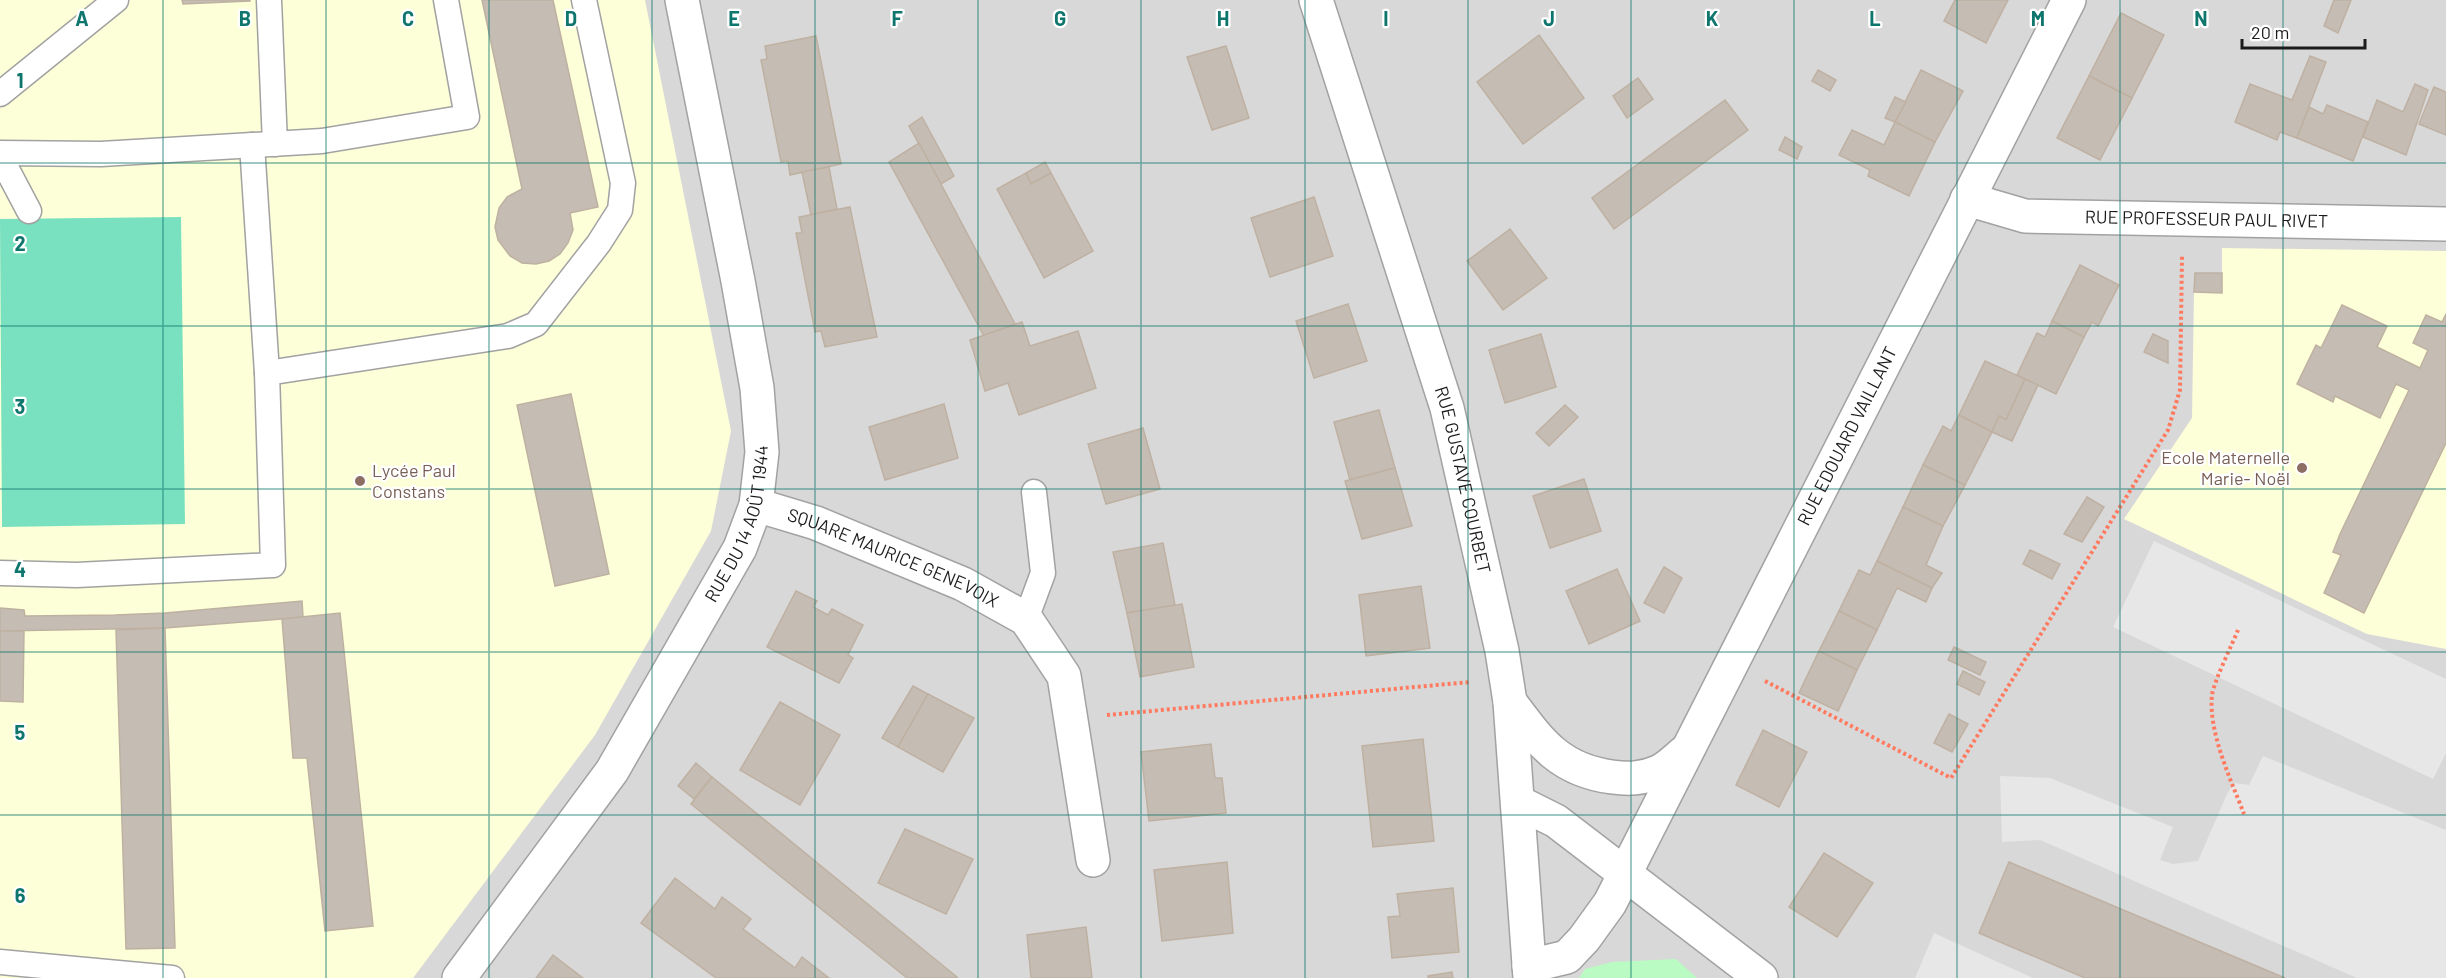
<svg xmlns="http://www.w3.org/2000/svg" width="2446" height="978" font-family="Barlow,sans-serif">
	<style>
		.residential { fill: #d9d8d8 }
		.education { fill: #fcffd7 }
		.park { fill: #b9fbc3 }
		.pitch { fill: #79e1c0 }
		.parking { fill: #e7e7e7 }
		.building { fill: #c5bcb3; stroke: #bfb1a2; stroke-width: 1.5 }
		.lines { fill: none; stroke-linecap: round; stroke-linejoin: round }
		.service-casing { stroke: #a2a2a2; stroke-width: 27 }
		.minor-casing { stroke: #a2a2a2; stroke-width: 36 }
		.tertiary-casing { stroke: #a2a2a2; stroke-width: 36 }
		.path { stroke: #ff7a5f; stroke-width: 4; stroke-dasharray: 3 3; stroke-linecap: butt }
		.service { stroke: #fff; stroke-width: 24 }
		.minor { stroke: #fff; stroke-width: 33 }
		.tertiary { stroke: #fff; stroke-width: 33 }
		.grid { fill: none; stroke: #0f766e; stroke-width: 1.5; stroke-opacity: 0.55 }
		.education-dot { fill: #8d6e63; stroke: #fff; stroke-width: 2 }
		.labels { text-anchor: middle; stroke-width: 4.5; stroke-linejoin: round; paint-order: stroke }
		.street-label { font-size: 18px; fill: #1b1b1b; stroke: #fff }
		.education-label { font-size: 18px; fill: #785e54; stroke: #fff; text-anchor: end }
		.grid-label { font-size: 20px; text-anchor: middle; font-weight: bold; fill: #0f766e; stroke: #fff; stroke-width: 4.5; stroke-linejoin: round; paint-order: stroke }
	</style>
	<rect width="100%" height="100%" fill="#edeae0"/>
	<rect class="residential" x="0" y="0" width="2446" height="978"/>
	<g class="education">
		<path d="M0,0h645l86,431 -20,100 -116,204 -182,243h-413z"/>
		<path d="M2222,248l224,3v398l-79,-15 -243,-115 68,-101 2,-126 28,1z"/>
	</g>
	<path class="park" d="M1676,959l21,19h-118l6,-9 27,-7z"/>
	<path class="pitch" d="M181,217l4,307 -183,3 -2,-308z"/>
	<g class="parking">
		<path d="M2154,541l292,138v74l-13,26 -320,-152z"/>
		<path d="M2263,756l183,74v148h-89l-317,-138 -38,2 -2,-66 50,2 123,49 -13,33 13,4 25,-3 29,-67 7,-11 15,2z"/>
		<path d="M1934,933l99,45h-118z"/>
	</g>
	<g class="building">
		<path d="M182,0h68v1l-67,3z"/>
		<path d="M482,0h71l45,207 -28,6 3,17 -5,13 -8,11 -11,7 -13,3 -14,-1 -12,-7 -12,-16 -3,-13 4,-19 8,-11 15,-8z"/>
		<path d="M1955,0h53l-22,43 -42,-22z"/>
		<path d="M2334,0h17l-13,33 -14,-7z"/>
		<path d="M2121,13l43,22 -32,63 -43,-22z"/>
		<path d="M1539,35l45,63 -61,46 -46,-62z"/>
		<path d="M816,36l25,128 -51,11 -2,-14 -7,1 -20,-102 6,-1 -2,-13z"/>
		<path d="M1226,46l23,72 -37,12 -25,-73z"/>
		<path d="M2310,56l16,6 -29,76 -17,-6 -3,8 -42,-18 15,-38 42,16z"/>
		<path d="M1818,70l18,10 -6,11 -18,-10z"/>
		<path d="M1921,70l42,21 -28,51 -40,-20z"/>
		<path d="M2089,76l43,22 -32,62 -43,-22z"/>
		<path d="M1638,78l15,21 -26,19 -14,-22z"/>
		<path d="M2415,84l13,6 -22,65 -43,-18 14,-37 26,12z"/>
		<path d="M2434,87l12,5v43l-27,-11z"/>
		<path d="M1895,97l11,5 -11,20 -10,-4z"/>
		<path d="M1725,100l23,30 -134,99 -22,-31z"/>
		<path d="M2327,105l41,17 -15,39 -56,-23 12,-31 14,7z"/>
		<path d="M922,117l32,59 -13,8 -32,-58z"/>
		<path d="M1895,122l40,20 -26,54 -41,-20 2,-6 -31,-15 13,-25 32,15z"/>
		<path d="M1785,137l17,10 -5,12 -18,-9z"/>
		<path d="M919,143l22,41 74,140 -31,12 -95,-174z"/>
		<path d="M1045,162l6,11 -20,11 -5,-11z"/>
		<path d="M829,167l8,42 -26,6 -9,-43z"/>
		<path d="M1026,173l5,11 20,-11 42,78 -49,27 -47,-89z"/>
		<path d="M1314,197l19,59 -63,21 -19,-59z"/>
		<path d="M850,207l27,130 -52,10 -4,-16 -6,1 -19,-99h6l-3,-16z"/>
		<path d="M1510,229l37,49 -44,32 -36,-49z"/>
		<path d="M2080,265l39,20 -21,41 -6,-4 -8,15 -32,-16z"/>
		<path d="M2195,273h27v20l-28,-1z"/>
		<path d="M1348,304l19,57 -53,17 -18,-57z"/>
		<path d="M2342,305l45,21 -10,21 43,21 8,-18 -15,-7 13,-28 16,7 4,-8v129l-82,170 -40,-20 17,-38 -8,-3 7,-18 69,-144 -13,-6 -16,34 -45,-22 -2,6 -36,-18 19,-39 5,3z"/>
		<path d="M2052,321l32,16 -28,57 -39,-19 20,-42 8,4z"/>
		<path d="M1022,322l8,24 48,-15 18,57 -77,27 -11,-32 -23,8 -15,-51z"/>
		<path d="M1541,334l15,53 -51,16 -16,-53z"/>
		<path d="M2153,334l15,7v22l-24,-11z"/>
		<path d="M1985,361l40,18 -19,41 -7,-4 -7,16 -33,-17z"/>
		<path d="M2025,379l13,6 -26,56 -20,-9 7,-16 7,4z"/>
		<path d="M571,394l38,180 -54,12 -38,-181z"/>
		<path d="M944,404l14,54 -73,22 -16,-53z"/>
		<path d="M1565,405l13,12 -29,29 -13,-13z"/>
		<path d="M1379,410l16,58 -45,12 -16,-58z"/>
		<path d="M1959,415l33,17 -27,53 -42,-20 20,-39 8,5z"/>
		<path d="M1143,428l17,61 -54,15 -18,-60z"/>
		<path d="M1923,465l42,20 -22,41 -40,-19z"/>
		<path d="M1395,468l17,58 -50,13 -17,-58z"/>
		<path d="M1584,479l17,52 -51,17 -17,-52z"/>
		<path d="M2087,497l17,10 -22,35 -18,-8z"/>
		<path d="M1903,507l40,19 -17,39 16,8 -10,15 -55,-27z"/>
		<path d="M1163,543l12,62 -48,8 -14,-61z"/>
		<path d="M2030,550l30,14 -8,15 -29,-15z"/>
		<path d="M1877,561l55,27 -6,14 -29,-14 -20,42 -38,-19 20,-41 11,5z"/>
		<path d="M1664,567l18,11 -18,35 -20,-10z"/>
		<path d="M1617,569l23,52 -51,23 -23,-53z"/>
		<path d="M1421,586l9,62 -64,8 -7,-61z"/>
		<path d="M796,591l21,10 -4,6 15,8 4,-6 31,16 -15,30 5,3 -14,25 -72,-36z"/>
		<path d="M302,601l1,16 -21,2 -117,9 -165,3v-23l24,2 1,6 90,-1 50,-2z"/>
		<path d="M1182,604l12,63 -54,10 -13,-64z"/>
		<path d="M1839,611l38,19 -20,40 -38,-19z"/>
		<path d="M340,613l33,313 -48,5 -18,-173h-14l-11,-139z"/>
		<path d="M165,628l10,320 -49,1 -10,-319z"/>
		<path d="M0,631h24l-1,71 -23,-1z"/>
		<path d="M1954,647l32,15 -6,13 -32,-15z"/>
		<path d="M1819,651l38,19 -19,41 -39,-18z"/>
		<path d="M1963,671l22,11 -6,13 -22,-11z"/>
		<path d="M913,686l15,8 -30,53 -16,-9z"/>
		<path d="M928,694l46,24 -31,54 -45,-25z"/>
		<path d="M780,702l60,33 -40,70 -60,-35z"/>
		<path d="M1949,714l19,10 -16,28 -18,-9z"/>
		<path d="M1763,730l44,22 -28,55 -43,-22z"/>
		<path d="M1423,739l11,102 -61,6 -11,-101z"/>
		<path d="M1211,744l4,34h7l4,35 -77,8 -8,-69z"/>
		<path d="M696,763l16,14 -18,22 -16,-13z"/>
		<path d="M712,777l245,200v1h-50l-216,-174z"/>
		<path d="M905,829l68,30 -27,55 -68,-31z"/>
		<path d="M1824,853l49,30 -36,54 -48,-30z"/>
		<path d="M1227,862l6,71 -71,8 -8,-71z"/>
		<path d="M2009,862l276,116h-200l-106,-45z"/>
		<path d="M675,878l40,31 7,-12 29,22 -8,10 52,39 7,-11 27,21h-113l-75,-55z"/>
		<path d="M1453,888l6,64 -67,6 -4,-41 12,-1 -3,-22z"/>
		<path d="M1086,927l6,51h-61l-4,-43z"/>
		<path d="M553,955l30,23h-47z"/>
		<path d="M1452,972l1,6h-25v-2z"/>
	</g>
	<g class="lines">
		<g class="service-casing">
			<g id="service">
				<path d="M269,0l6,144"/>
				<path d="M0,94l116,-94"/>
				<path d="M252,145l15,228"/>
				<path d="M0,153l101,1 221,-13 145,-24 -21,-117"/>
				<path d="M0,156l29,55"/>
				<path d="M0,573l77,2 196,-10 -6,-192 241,-37 28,-12 63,-81 21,-33 3,-27 -39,-183"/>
				<path d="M1026,619l17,-46 -9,-81"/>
				<path d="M0,962l172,16"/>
			</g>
		</g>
		<g class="minor-casing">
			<g id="minor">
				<path id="s1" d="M1967,199l58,17 421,8"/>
				<path id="s2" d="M756,505l60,18 147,61 63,35 38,57 29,184"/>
				<path d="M1510,702c30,40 49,68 102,75 16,2 30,2 46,-5 10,-4 20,-15 29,-22"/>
				<path d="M1518,802l38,19 205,157"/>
				<path id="s3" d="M1529,966l38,-9 17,-18 26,-36 459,-903"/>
				<path id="s4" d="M459,978l153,-207 128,-223 16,-43 6,-53 -5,-64 -19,-107 -56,-281"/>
			</g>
		</g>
		<g class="tertiary-casing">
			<g id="tertiary">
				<path id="s5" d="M1316,0l131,408 55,243 8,51 20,276"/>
			</g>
		</g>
		<g class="path">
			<path d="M2238,630c-6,15 -24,51 -26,65 -4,37 19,85 32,119"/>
			<path d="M1765,681l186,97 217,-348 12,-40 2,-134"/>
			<path d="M1107,715l363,-33"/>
		</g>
		<use href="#service" class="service"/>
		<use href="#minor" class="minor"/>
		<use href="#tertiary" class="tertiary"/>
	</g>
	<path class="grid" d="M163,0v978M326,0v978M489,0v978M652,0v978M815,0v978M978,0v978M1141,0v978M1305,0v978M1468,0v978M1631,0v978M1794,0v978M1957,0v978M2120,0v978M2283,0v978M0,163h2446M0,326h2446M0,489h2446M0,652h2446M0,815h2446"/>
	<g class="education-dot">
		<circle cx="2302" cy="468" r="6"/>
		<circle cx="360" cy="481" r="6"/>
	</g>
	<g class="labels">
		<g class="street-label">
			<text dy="6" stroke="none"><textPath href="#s1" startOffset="242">RUE PROFESSEUR PAUL RIVET</textPath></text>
			<text dy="6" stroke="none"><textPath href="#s3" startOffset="632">RUE EDOUARD VAILLANT</textPath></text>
			<text dy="6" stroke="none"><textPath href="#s5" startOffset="502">RUE GUSTAVE COURBET</textPath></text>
			<text dy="6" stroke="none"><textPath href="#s4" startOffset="537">RUE DU 14 AOÛT 1944</textPath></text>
			<text dy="6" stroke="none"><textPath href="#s2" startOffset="147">SQUARE MAURICE GENEVOIX</textPath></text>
		</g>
		<g class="education-label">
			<text x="2290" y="464">Ecole Maternelle<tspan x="2290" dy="21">Marie- Noël</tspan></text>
			<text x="372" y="477" text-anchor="start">Lycée Paul<tspan x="372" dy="21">Constans</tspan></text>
		</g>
	</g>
	<g class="grid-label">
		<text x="82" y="26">A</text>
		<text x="245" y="26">B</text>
		<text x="408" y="26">C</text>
		<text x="571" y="26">D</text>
		<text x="734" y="26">E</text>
		<text x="897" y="26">F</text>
		<text x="1060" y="26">G</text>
		<text x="1223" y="26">H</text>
		<text x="1386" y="26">I</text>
		<text x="1549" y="26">J</text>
		<text x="1712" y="26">K</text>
		<text x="1875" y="26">L</text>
		<text x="2038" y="26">M</text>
		<text x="2201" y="26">N</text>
		<text x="20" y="88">1</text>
		<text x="20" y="251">2</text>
		<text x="20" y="414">3</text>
		<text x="20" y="577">4</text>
		<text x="20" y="740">5</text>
		<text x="20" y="903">6</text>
	</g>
	<path d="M2242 39v9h123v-9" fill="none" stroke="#1b1b1b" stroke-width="3"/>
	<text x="2251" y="39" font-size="18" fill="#1b1b1b" stroke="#ffffff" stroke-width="4.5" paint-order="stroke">20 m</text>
</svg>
